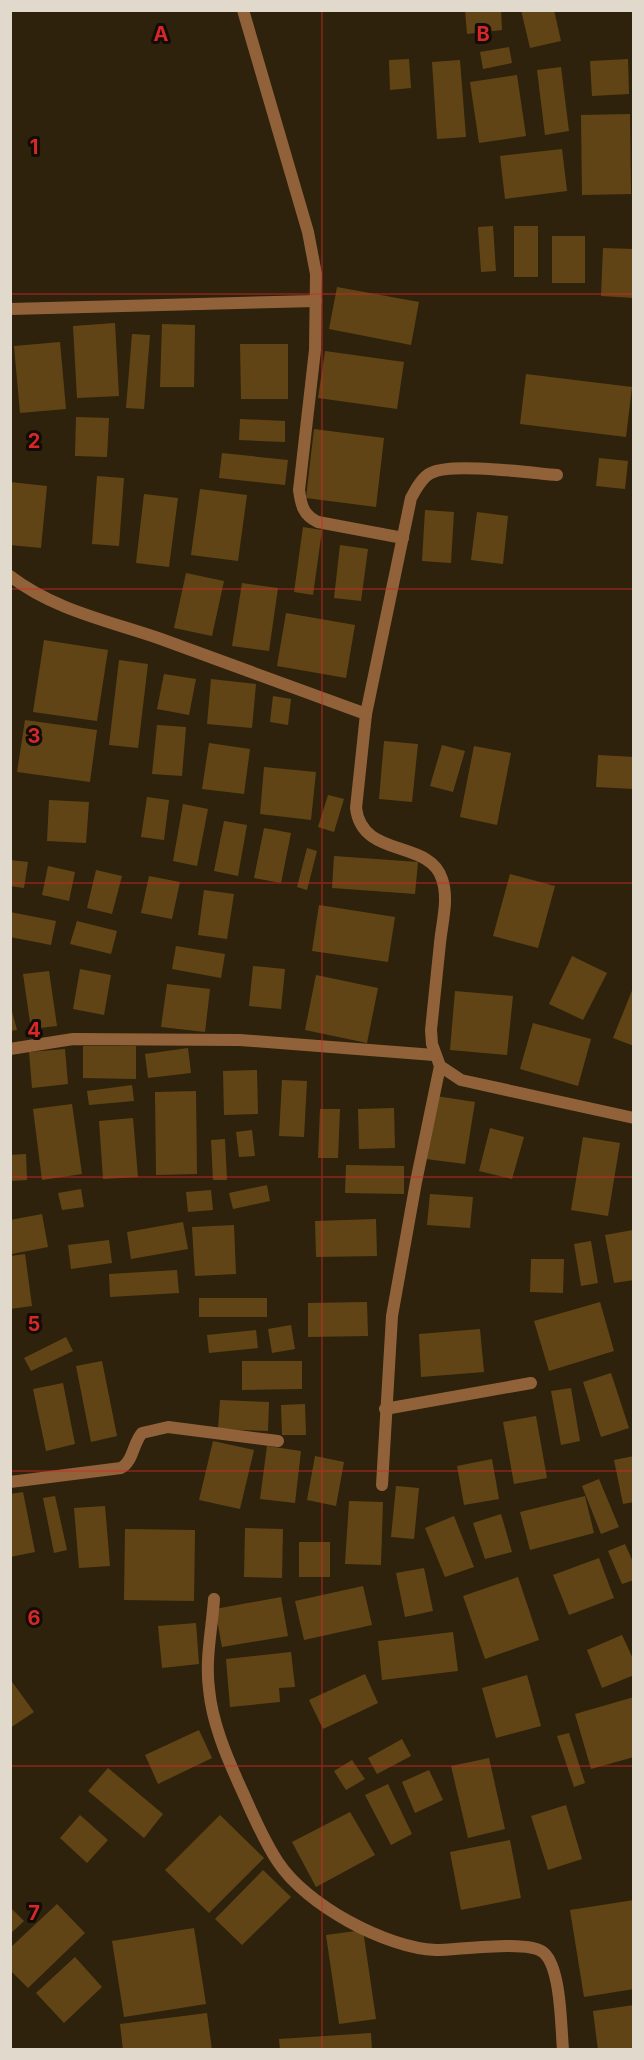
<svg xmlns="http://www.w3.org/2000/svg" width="644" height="2060" font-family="Inter,sans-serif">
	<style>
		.building { fill: #614415 }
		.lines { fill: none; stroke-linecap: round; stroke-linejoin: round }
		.minor { stroke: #91623a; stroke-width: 12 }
		.grid { fill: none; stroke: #d62828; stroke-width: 1.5; stroke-opacity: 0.55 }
		.grid-label { font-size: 20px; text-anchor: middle; font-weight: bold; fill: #d62828; stroke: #120c05; stroke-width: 6; stroke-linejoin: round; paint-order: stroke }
	</style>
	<rect width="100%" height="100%" fill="#2e220c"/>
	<g class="building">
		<path d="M465,10h36l1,20 -35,4z"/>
		<path d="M521,10h33l7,31 -31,7z"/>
		<path d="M509,47l3,16 -29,6 -3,-17z"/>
		<path d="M409,59l2,29 -21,2 -1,-30z"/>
		<path d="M628,59l1,35 -37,2 -2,-35z"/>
		<path d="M460,60l6,77 -29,2 -5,-77z"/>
		<path d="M561,67l8,64 -24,4 -8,-65z"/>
		<path d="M517,75l9,61 -47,7 -9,-61z"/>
		<path d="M630,114l1,80 -49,1 -1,-80z"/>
		<path d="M562,149l5,42 -62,8 -5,-43z"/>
		<path d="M493,226l3,45 -15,1 -3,-45z"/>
		<rect x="514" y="226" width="24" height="51"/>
		<rect x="552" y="236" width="33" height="47"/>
		<path d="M603,248l31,1v49l-33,-2z"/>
		<path d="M337,287l82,15 -8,43 -82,-16z"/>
		<path d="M115,323l4,73 -42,2 -4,-72z"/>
		<path d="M162,324l33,1 -1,62h-34z"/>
		<path d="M132,334l18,1 -6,74 -18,-1z"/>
		<path d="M60,342l6,67 -46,4 -6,-67z"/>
		<path d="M240,344h48v55h-47z"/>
		<path d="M325,351l79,11 -7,47 -79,-11z"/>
		<path d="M526,374l106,13 -6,50 -106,-13z"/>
		<path d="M76,417l33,1 -2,39 -32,-1z"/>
		<path d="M240,419l45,2v21l-46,-2z"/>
		<path d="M314,429l70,9 -8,69 -70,-9z"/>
		<path d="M222,453l66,7 -3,25 -66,-7z"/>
		<path d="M599,458l29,3 -3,28 -29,-3z"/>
		<path d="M97,476l27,2 -5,68 -27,-2z"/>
		<path d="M10,482l37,4 -6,62 -31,-3z"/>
		<path d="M200,489l47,6 -9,66 -47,-6z"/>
		<path d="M144,494l34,4 -9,69 -33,-4z"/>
		<path d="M425,510l29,2 -3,51 -29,-2z"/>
		<path d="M477,512l31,4 -5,48 -32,-4z"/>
		<path d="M303,527l19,3 -9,65 -19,-3z"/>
		<path d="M340,545l28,4 -7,52 -27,-3z"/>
		<path d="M186,573l38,8 -12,55 -38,-8z"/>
		<path d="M242,583l36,5 -9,63 -37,-5z"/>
		<path d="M286,613l69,12 -9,53 -69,-12z"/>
		<path d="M44,640l64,10 -11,71 -64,-9z"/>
		<path d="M119,660l29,4 -10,84 -29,-3z"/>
		<path d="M164,674l32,5 -7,36 -32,-6z"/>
		<path d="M211,679l45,5 -4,44 -45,-4z"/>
		<path d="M273,696l18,3 -3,26 -18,-3z"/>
		<path d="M25,720l72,10 -7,52 -73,-10z"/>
		<path d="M157,725l29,2 -4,49 -30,-2z"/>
		<path d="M384,741l34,3 -6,58 -33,-3z"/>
		<path d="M209,743l41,6 -6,45 -42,-5z"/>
		<path d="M442,745l23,6 -12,41 -23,-6z"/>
		<path d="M474,746l37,7 -14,72 -37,-8z"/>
		<path d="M598,755l36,2v32l-38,-2z"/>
		<path d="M264,767l52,5 -5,48 -51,-6z"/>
		<path d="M328,795l16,4 -10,33 -16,-5z"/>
		<path d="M147,797l22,3 -5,40 -23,-3z"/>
		<path d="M49,800l40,2 -3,41 -39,-2z"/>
		<path d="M183,804l25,5 -11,57 -24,-5z"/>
		<path d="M224,821l23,4 -9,51 -24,-5z"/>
		<path d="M264,828l27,5 -10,50 -27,-5z"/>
		<path d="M307,848l10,3 -10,39 -10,-3z"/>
		<path d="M334,856l84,6 -3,32 -83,-6z"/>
		<path d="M10,860l18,2 -4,26 -14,-2z"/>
		<path d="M48,866l27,6 -6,29 -27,-6z"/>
		<path d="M96,870l26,6 -10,38 -25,-6z"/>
		<path d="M510,874l45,12 -17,62 -45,-12z"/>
		<path d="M149,876l31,6 -8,37 -31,-6z"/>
		<path d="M204,890l30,4 -7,45 -29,-4z"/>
		<path d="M319,905l76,12 -7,45 -76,-11z"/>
		<path d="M10,912l46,9 -5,24 -41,-8z"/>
		<path d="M77,921l40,10 -6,23 -41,-10z"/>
		<path d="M176,946l49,8 -4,24 -49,-9z"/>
		<path d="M572,956l35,17 -24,47 -34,-16z"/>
		<path d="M253,966l32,3 -4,40 -32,-3z"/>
		<path d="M80,969l31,6 -7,40 -31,-6z"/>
		<path d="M49,971l8,55 -26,3 -8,-55z"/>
		<path d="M316,975l62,13 -11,55 -62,-13z"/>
		<path d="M167,984l43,5 -5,43 -44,-5z"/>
		<path d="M633,988h1v58l-21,-8z"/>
		<path d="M455,991l58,5 -6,59 -57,-5z"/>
		<path d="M10,1004l7,26 -7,1z"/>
		<path d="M533,1023l58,16 -13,47 -58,-17z"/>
		<path d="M83,1046h53v33l-53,-1z"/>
		<path d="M188,1048l3,25 -43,5 -3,-24z"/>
		<path d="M65,1049l3,35 -36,4 -3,-36z"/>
		<path d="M257,1070l1,44 -34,1 -1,-44z"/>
		<path d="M282,1080l25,1 -3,56 -25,-1z"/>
		<path d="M132,1085l2,16 -45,4 -2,-14z"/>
		<path d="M196,1091l1,83 -41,1 -1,-83z"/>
		<path d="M436,1096l39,6 -10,62 -39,-5z"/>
		<path d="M72,1104l10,70 -40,6 -9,-71z"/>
		<path d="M394,1108l1,40 -36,1 -1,-40z"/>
		<path d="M320,1109h20l-2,49h-20z"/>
		<path d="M133,1118l5,59 -35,2 -4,-58z"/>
		<path d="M490,1128l34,9 -12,42 -33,-8z"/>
		<path d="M252,1130l3,26 -16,1 -3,-25z"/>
		<path d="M583,1137l37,6 -12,73 -37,-6z"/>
		<path d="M225,1139l2,41h-14l-2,-40z"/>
		<path d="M26,1154l1,26 -17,1v-26z"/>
		<path d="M346,1165l58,1v28l-59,-1z"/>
		<path d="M267,1185l3,16 -37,8 -4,-16z"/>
		<path d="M81,1189l3,18 -22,3 -4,-17z"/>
		<path d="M211,1190l2,20 -25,2 -2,-20z"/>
		<path d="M430,1194l43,3 -3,31 -43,-3z"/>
		<path d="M42,1214l6,33 -36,7 -2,-34z"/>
		<path d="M376,1219l1,37 -61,1 -1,-36z"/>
		<path d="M183,1222l5,27 -57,10 -4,-27z"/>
		<path d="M234,1225l2,49 -41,2 -3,-49z"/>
		<path d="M633,1230l1,50 -20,3 -9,-48z"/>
		<path d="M109,1240l3,23 -41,6 -3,-24z"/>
		<path d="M591,1241l7,42 -17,3 -7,-42z"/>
		<path d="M25,1254l7,52 -22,3v-53z"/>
		<path d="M531,1259h33l-1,34 -33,-1z"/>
		<path d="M177,1270l2,23 -69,4 -1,-23z"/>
		<rect x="199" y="1298" width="68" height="19"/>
		<path d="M367,1302l1,34 -60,1v-34z"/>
		<path d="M600,1302l14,49 -65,20 -15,-50z"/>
		<path d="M291,1325l4,24 -23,4 -4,-24z"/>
		<path d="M480,1329l4,43 -63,5 -2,-43z"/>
		<path d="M256,1330l2,18 -49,5 -2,-18z"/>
		<path d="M66,1337l7,14 -42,20 -7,-13z"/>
		<path d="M102,1361l15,75 -26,6 -15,-76z"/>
		<path d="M242,1361h60v28l-60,1z"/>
		<path d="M611,1373l18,55 -28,9 -18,-55z"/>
		<path d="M63,1383l12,61 -29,7 -13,-62z"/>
		<path d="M571,1388l9,53 -19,4 -10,-54z"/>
		<path d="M220,1400l49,2 -1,29 -50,-2z"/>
		<path d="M305,1404l1,31h-24l-1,-30z"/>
		<path d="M536,1416l11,62 -33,6 -11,-62z"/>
		<path d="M213,1441l41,9 -14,59 -41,-9z"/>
		<path d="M267,1446l34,5 -6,52 -35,-4z"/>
		<path d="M315,1456l29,6 -8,44 -29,-6z"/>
		<path d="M634,1456v46l-11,2 -9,-44z"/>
		<path d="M492,1459l7,40 -35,6 -7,-39z"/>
		<path d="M599,1479l20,48 -18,7 -19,-48z"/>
		<path d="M396,1486l23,2 -5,51 -23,-2z"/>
		<path d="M23,1492l12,60 -25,5v-63z"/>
		<path d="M55,1496l12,54 -13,3 -11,-55z"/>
		<path d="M585,1496l9,37 -64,17 -10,-38z"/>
		<path d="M349,1501l34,1 -2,63 -36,-1z"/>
		<path d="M105,1506l5,60 -31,2 -5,-60z"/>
		<path d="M501,1514l11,38 -27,7 -12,-36z"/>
		<path d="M454,1516l20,51 -29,10 -20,-49z"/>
		<path d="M245,1528l38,1 -1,49 -38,-1z"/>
		<path d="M125,1529l70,1 -1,71 -70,-1z"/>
		<rect x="299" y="1542" width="31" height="35"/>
		<path d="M625,1544l9,20v16l-12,4 -14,-33z"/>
		<path d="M599,1558l15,40 -45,17 -16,-40z"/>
		<path d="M424,1568l9,43 -28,6 -9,-44z"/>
		<path d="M518,1577l21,63 -54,19 -22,-63z"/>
		<path d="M363,1586l9,39 -68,15 -9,-39z"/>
		<path d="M281,1597l7,39 -66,11 -7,-38z"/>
		<path d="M196,1623l3,41 -37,4 -4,-42z"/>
		<path d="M453,1632l5,39 -76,9 -4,-39z"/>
		<path d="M622,1635l12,26v14l-32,13 -15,-38z"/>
		<path d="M291,1652l4,35 -16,1 1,14 -50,5 -4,-48z"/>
		<path d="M365,1674l13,29 -55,26 -14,-29z"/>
		<path d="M527,1675l14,51 -45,12 -14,-50z"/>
		<path d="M10,1679l24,33 -24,16z"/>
		<path d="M634,1697v60l-43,12 -16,-55z"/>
		<path d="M199,1730l13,28 -54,26 -13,-29z"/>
		<path d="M569,1733l16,50 -11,4 -17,-51z"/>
		<path d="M402,1739l9,17 -34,18 -9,-16z"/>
		<path d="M489,1758l16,71 -37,9 -17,-72z"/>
		<path d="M352,1760l13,19 -19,11 -12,-19z"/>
		<path d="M108,1768l55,46 -19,24 -56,-47z"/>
		<path d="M429,1770l14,30 -28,13 -13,-31z"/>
		<path d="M388,1784l24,50 -21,11 -26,-50z"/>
		<path d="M566,1805l16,54 -34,11 -17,-54z"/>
		<path d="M350,1812l25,43 -59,32 -24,-45z"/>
		<path d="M80,1815l28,25 -21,23 -27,-25z"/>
		<path d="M220,1815l44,43 -55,55 -44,-43z"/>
		<path d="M510,1840l11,58 -60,12 -11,-58z"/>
		<path d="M263,1870l28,27 -49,48 -27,-26z"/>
		<path d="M634,1900v89l-50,8 -14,-87z"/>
		<path d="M57,1904l28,29 -57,55 -18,-18v-22z"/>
		<path d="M10,1907l14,14 -14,13z"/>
		<path d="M194,1928l12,76 -82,13 -12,-76z"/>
		<path d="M363,1930l13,89 -37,5 -13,-89z"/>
		<path d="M75,1957l27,30 -38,36 -28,-30z"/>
		<path d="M634,2005v45h-36l-5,-39z"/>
		<path d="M207,2013l5,37h-89l-3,-26z"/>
		<path d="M371,2033l1,17h-92l-1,-11z"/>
	</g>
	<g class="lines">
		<g class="minor">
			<path d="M243,10l65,222 8,42 -1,76 -16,140c2,15 4,25 19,32l85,16"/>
			<path d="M10,309l306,-8"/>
			<path d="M557,475c-26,-2 -106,-13 -126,-2 -9,4 -15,16 -20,25l-45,216 -10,94c6,51 74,31 86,71 7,20 0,43 -2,64 -3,29 -6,58 -9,87l1,14 8,22 21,14 173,38"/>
			<path d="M10,576c44,34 99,45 151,63 68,25 136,50 205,75"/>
			<path d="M10,1049l63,-10 167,1 194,15"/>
			<path d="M385,1409l146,-26"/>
			<path d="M10,1482l111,-14c12,-6 12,-25 21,-35l26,-6 110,14"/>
			<path d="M382,1485l10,-169 24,-134 24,-116"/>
			<path d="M214,1599c-2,29 -9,61 -5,90 3,33 17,66 30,95 12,26 23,54 39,78 28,43 108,86 158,88 22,0 94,-11 108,3 17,15 17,74 19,97"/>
		</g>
	</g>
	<path class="grid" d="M322,10v2040M10,294h624M10,589h624M10,883h624M10,1177h624M10,1471h624M10,1766h624"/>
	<g class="grid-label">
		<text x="161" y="41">A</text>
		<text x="483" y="41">B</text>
		<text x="34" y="154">1</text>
		<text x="34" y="448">2</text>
		<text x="34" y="743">3</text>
		<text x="34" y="1037">4</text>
		<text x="34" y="1331">5</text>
		<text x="34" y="1625">6</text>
		<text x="34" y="1920">7</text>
	</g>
	<rect width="644" height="2060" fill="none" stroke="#e1d9cc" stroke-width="24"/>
</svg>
